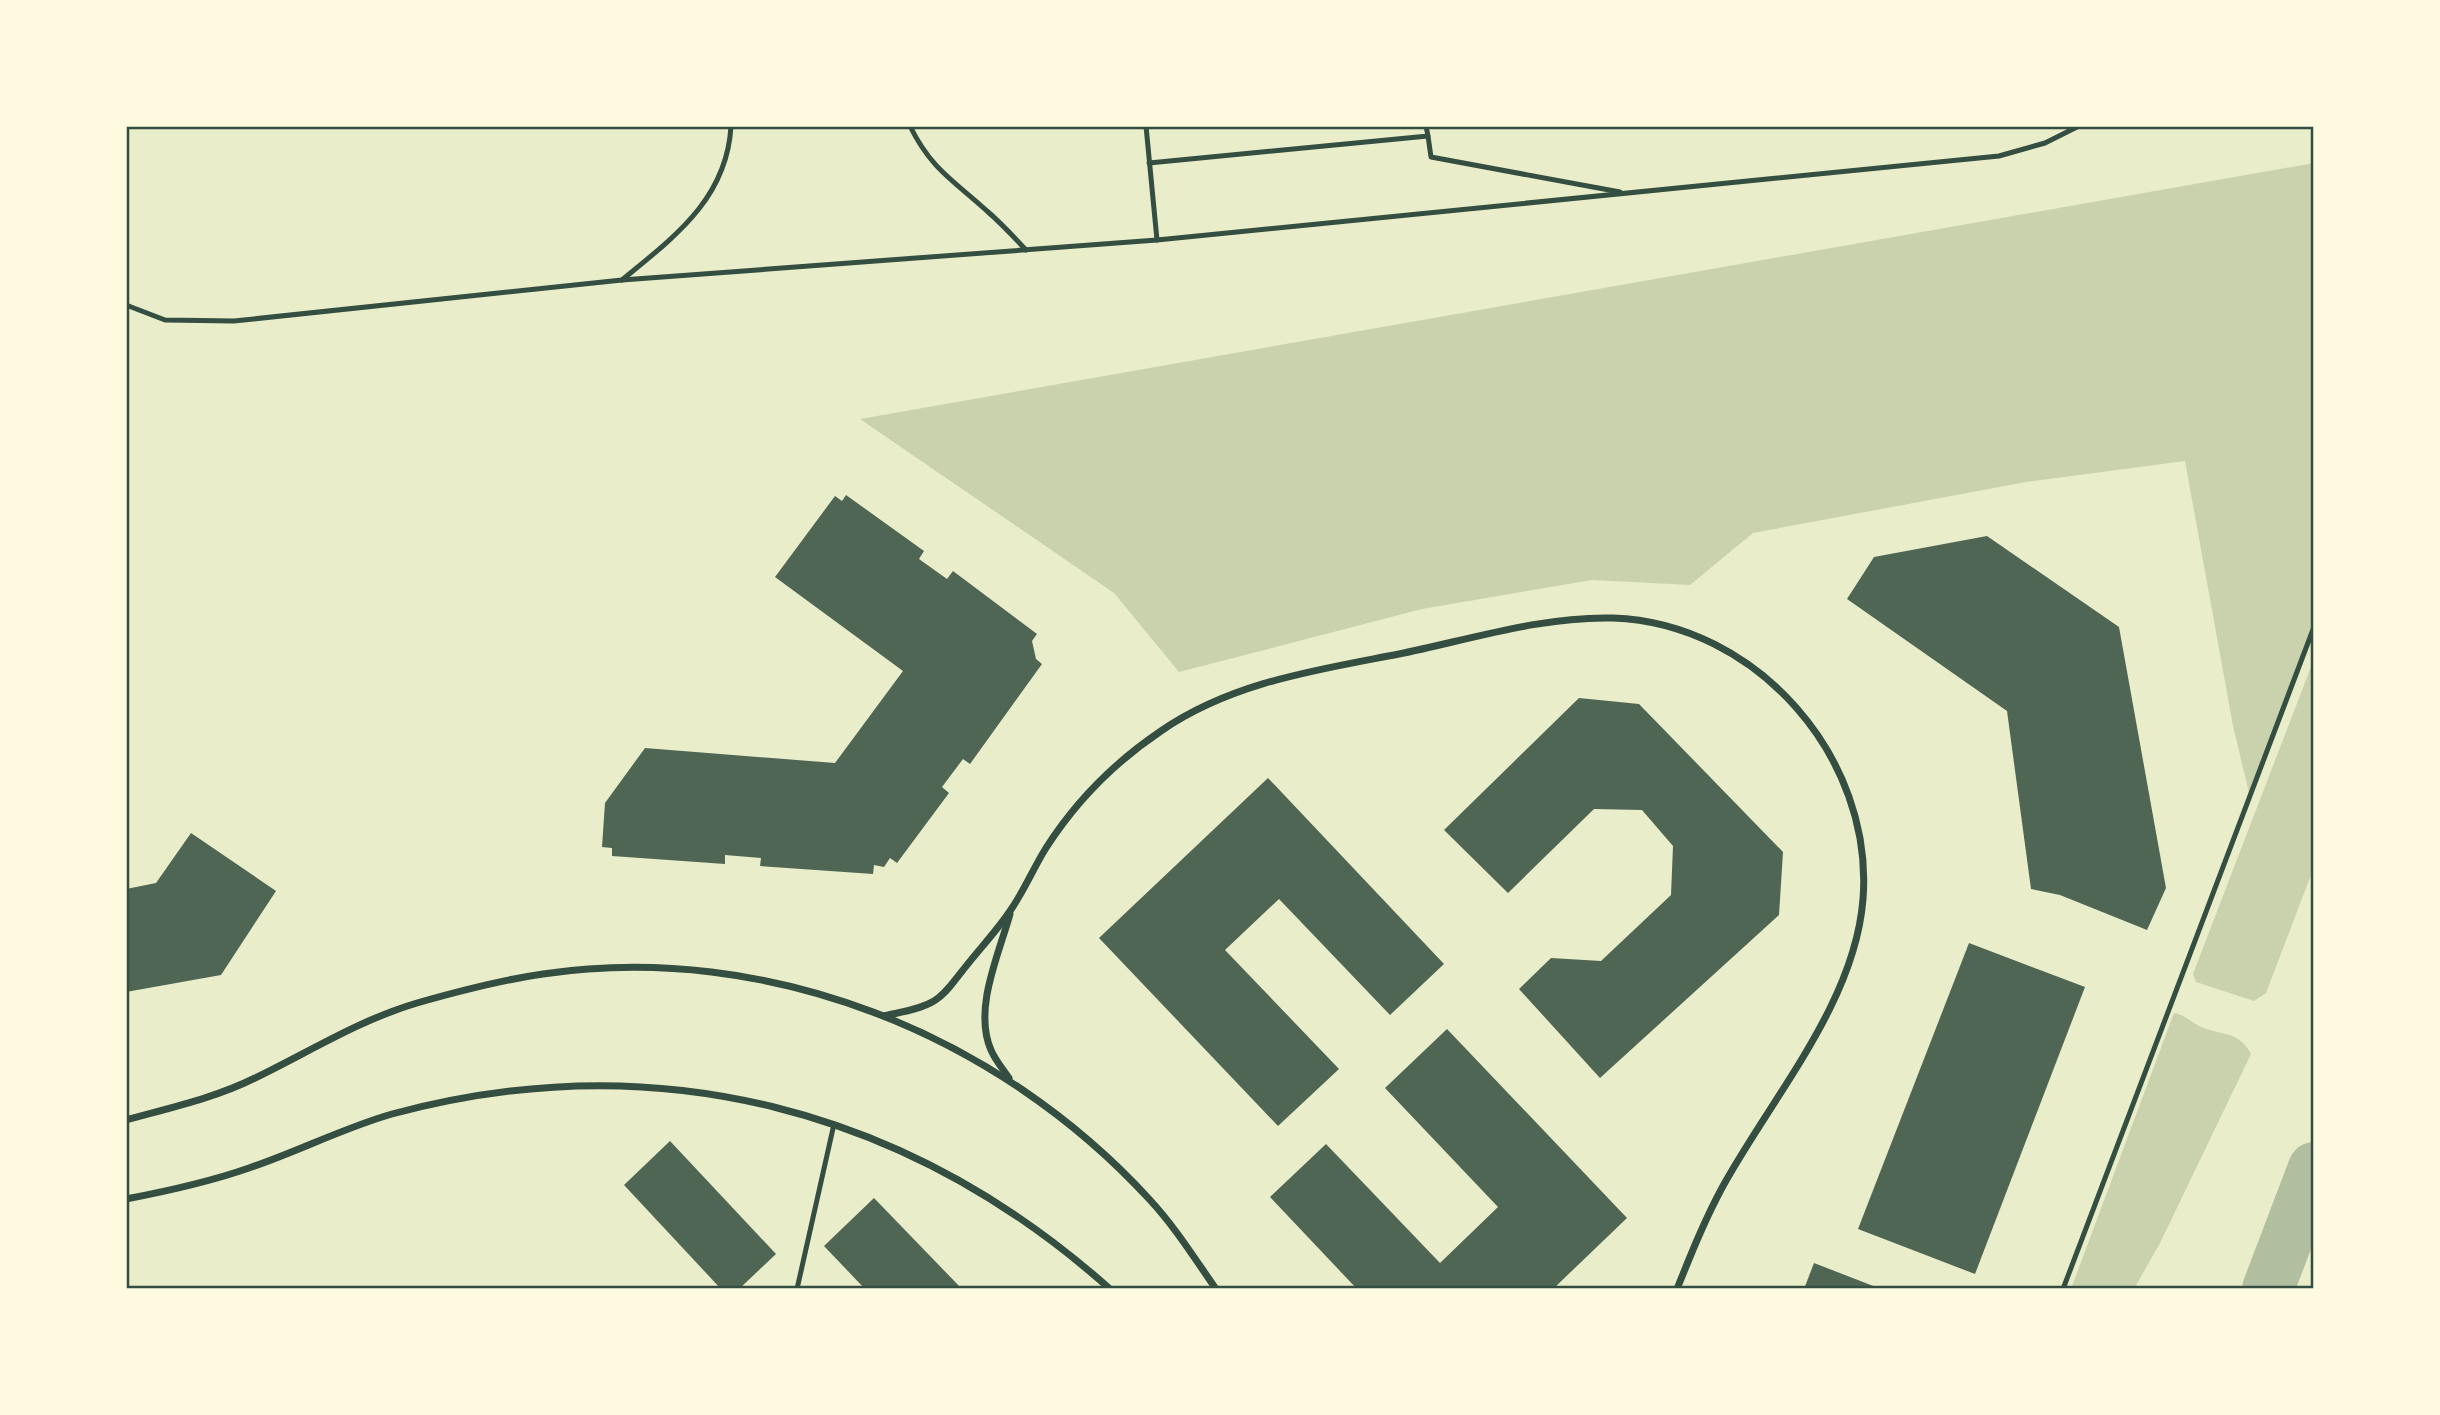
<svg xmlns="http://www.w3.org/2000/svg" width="2440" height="1415" font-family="Ubuntu,sans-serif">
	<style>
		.green { fill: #cad2ad }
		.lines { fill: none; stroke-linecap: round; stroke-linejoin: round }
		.taxiway { stroke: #b2bea0; stroke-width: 52 }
		.building { fill: #4f6655 }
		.service { stroke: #344e41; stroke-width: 5 }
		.minor { stroke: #344e41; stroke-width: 7 }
		.neatline { fill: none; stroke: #344e41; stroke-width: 2.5 }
	</style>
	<rect width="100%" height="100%" fill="#e9edc9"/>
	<g class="green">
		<path d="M2314,163v464l-64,170 -17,-71 -48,-265 -159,21 -273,51 -63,52 -98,-5 -170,29 -243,63 -65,-79 -254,-174z"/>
		<path d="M2314,659v208l-48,126 -12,8 -58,-19 -3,-8z"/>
		<path d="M2174,1013c11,2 16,8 25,13 21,10 40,4 52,28l-91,189 -26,46h-63z"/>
	</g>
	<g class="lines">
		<path class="taxiway" d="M2268,1289l46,-121"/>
	</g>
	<g class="building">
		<path d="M846,495l78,56 -5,8 28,20 6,-8 84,63 -5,7 4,18 6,5 -72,100 -7,-5 -21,28 7,6 -52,70 -7,-5 -6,9 -10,-2 -1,9 -113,-8 1,-8 -36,-3v9l-113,-8v-8l-10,-1 3,-44 40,-55 190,15 68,-92 -128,-94 60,-81 7,5z"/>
		<path d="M1987,536l132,91 47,261 -19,42 -87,-35 -29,-6 -24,-178 -160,-112 27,-42z"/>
		<path d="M1579,698l60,6 144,148 -4,63 -179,163 -81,-89 32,-31 50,3 70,-66 2,-49 -31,-36 -48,-1 -86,84 -64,-63z"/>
		<path d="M1268,778l176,186 -54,51 -111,-116 -54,51 114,119 -61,57 -179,-188z"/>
		<path d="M191,833l85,58 -55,84 -95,17v-103l30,-6z"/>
		<path d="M1969,943l116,44 -110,287 -117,-45z"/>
		<path d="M1447,1029l180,189 -74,71h-196l-87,-92 56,-53 114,119 58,-56 -113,-119z"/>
		<path d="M670,1141l106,113 -37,35h-18l-97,-104z"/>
		<path d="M874,1198l88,91h-97l-41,-43z"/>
		<path d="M1814,1263l67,26h-77z"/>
	</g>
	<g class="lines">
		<g class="service">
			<path d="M910,126c21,43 43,54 77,85 14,12 27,26 39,39"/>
			<path d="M1146,126l11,114"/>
			<path d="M1428,136l3,21 189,35"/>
			<path d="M1149,163l279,-27 -2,-10"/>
			<path d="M622,280c52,-43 105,-81 109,-154"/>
			<path d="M126,305l39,15 69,1 388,-41 535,-40 842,-84 46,-13 34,-17"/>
			<path d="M797,1289l37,-165"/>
			<path d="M2063,1289l251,-662"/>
		</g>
		<g class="minor">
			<path d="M884,1016c16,-4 35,-6 50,-15 12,-7 20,-20 29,-31 16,-21 35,-40 49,-62 13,-19 22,-41 34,-60 30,-47 69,-86 115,-117 71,-49 156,-61 238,-77 69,-14 143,-38 214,-36 144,5 261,140 250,281 -8,104 -91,198 -140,287 -18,33 -32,68 -46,103"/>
			<path d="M1009,1078c-6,-9 -14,-18 -18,-28 -18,-41 8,-96 19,-136"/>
			<path d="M126,1120c43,-12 89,-22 129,-42 54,-26 104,-58 162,-75 42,-12 84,-23 126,-29 225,-33 455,60 607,226 25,27 45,59 66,89"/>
			<path d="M126,1199c42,-8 83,-17 123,-31 48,-16 94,-40 143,-54 264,-71 515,-6 718,175"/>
		</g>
	</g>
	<rect width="2440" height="1415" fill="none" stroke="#fefae0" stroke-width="256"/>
	<rect x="128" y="128" width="2184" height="1159" class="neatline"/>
</svg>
